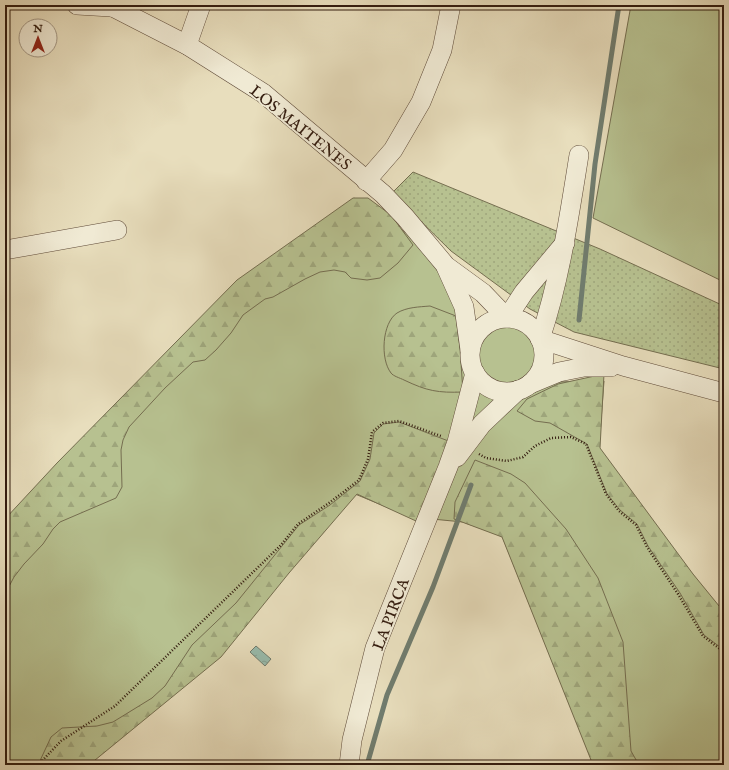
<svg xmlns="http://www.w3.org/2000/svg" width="729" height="770" font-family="'IM FELL English',serif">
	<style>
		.grass { fill: #b7c190; stroke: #756e50 }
		.forest { fill: url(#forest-firs); stroke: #756e50 }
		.park { fill: url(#park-dots); stroke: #756e50 }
		.water { fill: url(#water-ripples); stroke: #707c6e }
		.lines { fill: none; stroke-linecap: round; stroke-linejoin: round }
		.stream { stroke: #707c6e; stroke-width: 5 }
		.street-casing { stroke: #604c3a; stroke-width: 20 }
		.path { stroke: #331c0f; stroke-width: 2.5; stroke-dasharray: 1 2; stroke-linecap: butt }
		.street { stroke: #f0ead4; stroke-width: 19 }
		.labels { text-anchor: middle; stroke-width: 3.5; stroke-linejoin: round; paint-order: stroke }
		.street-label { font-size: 16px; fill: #331c0f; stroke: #f0ead4 }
	</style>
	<defs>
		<pattern id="forest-firs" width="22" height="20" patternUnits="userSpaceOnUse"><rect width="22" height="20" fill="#b7c190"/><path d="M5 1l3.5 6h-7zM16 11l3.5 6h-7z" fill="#9ea57b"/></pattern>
		<pattern id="park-dots" width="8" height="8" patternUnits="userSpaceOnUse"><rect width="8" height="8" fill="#b7c190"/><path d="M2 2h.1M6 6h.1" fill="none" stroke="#9ea57b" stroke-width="1.8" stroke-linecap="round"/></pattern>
		<pattern id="water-ripples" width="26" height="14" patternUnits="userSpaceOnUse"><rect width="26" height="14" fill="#98bcad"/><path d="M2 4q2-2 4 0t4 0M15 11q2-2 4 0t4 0" fill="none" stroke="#83a194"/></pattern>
	</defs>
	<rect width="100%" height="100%" fill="#e8debd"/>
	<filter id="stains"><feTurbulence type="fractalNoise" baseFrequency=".005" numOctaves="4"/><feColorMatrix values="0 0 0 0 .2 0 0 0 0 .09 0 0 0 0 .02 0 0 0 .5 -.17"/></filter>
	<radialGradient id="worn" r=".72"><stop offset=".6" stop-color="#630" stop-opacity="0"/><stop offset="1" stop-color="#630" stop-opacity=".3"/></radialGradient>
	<g class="grass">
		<path d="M631,5h93v277l-131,-64z"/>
		<path d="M354,198l61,41 26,35 19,42 6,51 15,21 37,8 37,-14 49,-1 -5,67 93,126 32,39v152h-130l-92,-229 -39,-14 -52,-5 -56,-23 -73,84 -196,187h-81v-245z"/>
		<circle cx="507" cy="354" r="32"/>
	</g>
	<g class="forest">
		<path d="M353,198h15l23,17 22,30 -15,18 -18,15 -13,2 -16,-2 -6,-6 -11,-2 -14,2 -15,7 -32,18 -8,2 -22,16 -12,18 -15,17 -11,10 -12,2 -28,26 -36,39 -6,13 -2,10 1,37 -6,11 -56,24 -7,7 -10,15 -19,20 -10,13 -9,17v-75l52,-56 180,-183z"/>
		<path d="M430,306l26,10 4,33 3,43c-25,1 -36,-1 -59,-12 -4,-2 -11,-4 -13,-7 -11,-14 -9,-50 6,-60 10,-6 22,-6 33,-7z"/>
		<path d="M604,374l-4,74 93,126 31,38v38l-20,-15 -24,-42 -32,-47 -11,-22 -17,-14 -13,-16 -20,-50 -37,-21 -15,-2 -18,-10 10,-12 31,-15z"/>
		<path d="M399,422l52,20 -5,15 -30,64 -59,-27 -68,79 -68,84 -132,108h-51l13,-28 11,-9 35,-2 16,-4 39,-24 13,-12 27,-41 44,-42 63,-78 31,-20 30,-24 10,-22 4,-26 9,-9z"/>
		<path d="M475,460l36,14 14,9 41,46 32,49 25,64 8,109 8,14h-46l-91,-228 -48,-18 1,-17z"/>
	</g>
	<path class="park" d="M413,172l187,77 124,57v63l-150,-37 -44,-23 -79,-58 -59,-58z"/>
	<path class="water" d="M256,646l15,13 -6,7 -15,-14z"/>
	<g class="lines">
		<g class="stream">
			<path d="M579,320l16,-156 24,-159"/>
			<path d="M367,765l20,-70 46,-108 38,-102"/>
		</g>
		<g class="street-casing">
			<g id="street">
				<path d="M77,5l34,2"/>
				<path d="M109,5l78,40 76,48 120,101 22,23 41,49 37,27 24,25 17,-26 41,-49"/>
				<path d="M187,45l14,-40"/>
				<path d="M579,155c-10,62 -19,125 -39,184l83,27 101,27"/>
				<path d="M366,181l27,-31 28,-48 21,-52 9,-45"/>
				<path d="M5,250l112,-20"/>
				<path d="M446,267l18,40 6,43"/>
				<circle cx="507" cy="355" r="37"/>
				<path d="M530,384l29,-12 25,-5h27"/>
				<path d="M457,457l25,-33 36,-34"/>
				<path d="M349,765l3,-25 23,-92 73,-181 9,-25 18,-69"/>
			</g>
		</g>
		<g class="path">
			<path d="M479,454l7,4 21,3 16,-4 12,-11 16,-8 20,-1 15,7 20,50 13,17 17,14 11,22 31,47 25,42 21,16"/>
			<path d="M38,765l23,-24 54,-35 166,-161 17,-21 31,-21 30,-23 9,-21 4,-27 11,-9 16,-2 42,15"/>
		</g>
		<use href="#street" class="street"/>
	</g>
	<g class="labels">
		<g class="street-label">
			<text transform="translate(301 127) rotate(39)" y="6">LOS MAITENES</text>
			<text transform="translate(390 614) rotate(-69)" y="6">LA PIRCA</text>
		</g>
	</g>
	<rect width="729" height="770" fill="none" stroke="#e8debd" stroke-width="20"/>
	<rect x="6" y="6" width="717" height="758" fill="none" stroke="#331c0f" stroke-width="2"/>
	<rect x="10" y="10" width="709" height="750" fill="none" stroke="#331c0f"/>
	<g transform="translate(38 38)"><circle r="19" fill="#f0ead4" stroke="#a49885"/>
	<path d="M0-3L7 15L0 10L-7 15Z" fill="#8f2418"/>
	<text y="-6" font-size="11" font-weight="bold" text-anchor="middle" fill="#331c0f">N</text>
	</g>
	<rect width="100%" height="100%" filter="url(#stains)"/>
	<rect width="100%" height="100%" fill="url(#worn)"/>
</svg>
